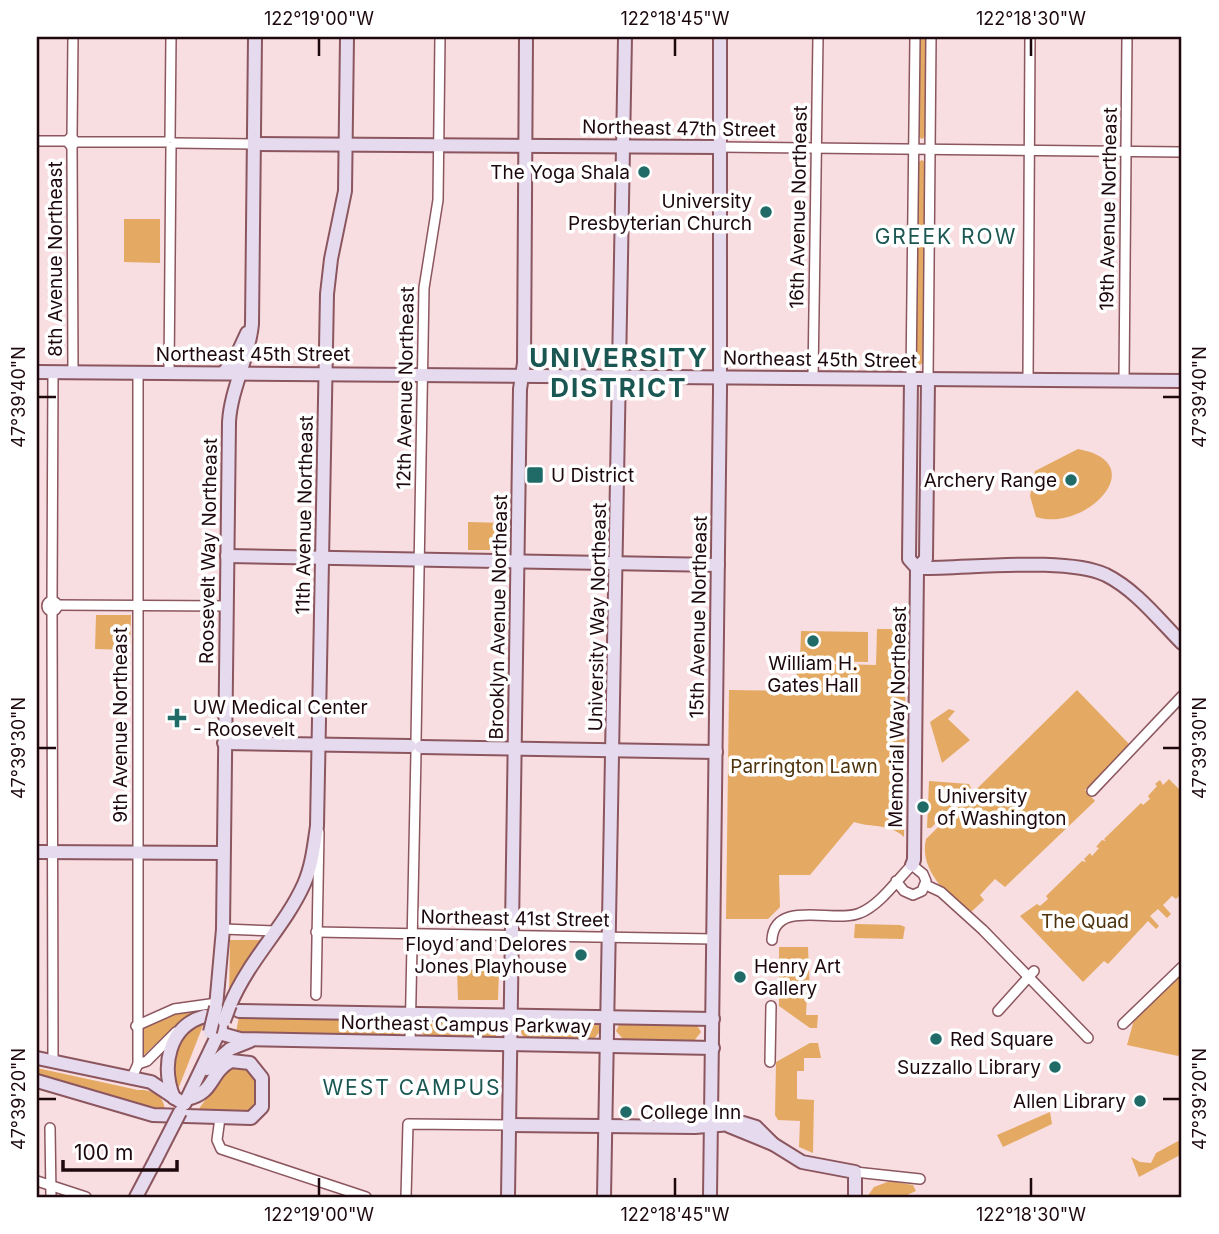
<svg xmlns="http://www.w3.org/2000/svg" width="1219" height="1234" font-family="Inter,sans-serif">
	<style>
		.green { fill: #e4aa64 }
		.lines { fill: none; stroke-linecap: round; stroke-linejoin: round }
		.street-casing { stroke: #8c565e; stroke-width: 12 }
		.secondary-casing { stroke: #8c565e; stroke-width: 16 }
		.street { stroke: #fff; stroke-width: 9 }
		.secondary { stroke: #e6daef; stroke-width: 12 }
		.secondary-bridge-casing { stroke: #8c565e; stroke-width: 16; stroke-linecap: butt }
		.secondary-bridge { stroke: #e6daef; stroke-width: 12 }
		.ticks { fill: none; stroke: #1d090d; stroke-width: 2.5 }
		.poi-dot { fill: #206b68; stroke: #fff; stroke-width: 2.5 }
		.labels { text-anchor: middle; stroke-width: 7; stroke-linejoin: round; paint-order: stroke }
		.street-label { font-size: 19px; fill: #1d090d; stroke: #fff }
		.poi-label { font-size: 19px; fill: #1d090d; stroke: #fff; text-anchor: end }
		.park-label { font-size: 19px; fill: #4f330c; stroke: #fff }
		.neighbourhood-label { font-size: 21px; letter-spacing: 2px; fill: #1a5652; stroke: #fff }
		.district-label { font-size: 26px; font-weight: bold; letter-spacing: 2px; fill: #1a5652; stroke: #fff }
		.neatline { fill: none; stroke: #1d090d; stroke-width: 2.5 }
		.ticks-label { font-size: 18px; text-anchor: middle; fill: #1d090d }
	</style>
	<rect width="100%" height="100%" fill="#f8dee1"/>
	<g class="green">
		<path d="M919,37h9l-1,98 -5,4 -5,-3z"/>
		<path d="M922,160l4,3 -3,200 -5,3 -3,-2 3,-202z"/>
		<path d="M124,219h36v44l-36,-1z"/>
		<path d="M1078,449c76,14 7,84 -42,68l-6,-21 5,-25z"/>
		<path d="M468,522l38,1v27h-38z"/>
		<path d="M96,615h35l-1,35 -35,-1z"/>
		<path d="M877,629h29l-2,208c-15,-14 -32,-9 -50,-15l-44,53h-31l1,32 -12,12h-42l3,-229 67,1 1,-28 79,2z"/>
		<path d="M801,631l67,1v30l-68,-1z"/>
		<path d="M1077,690l53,55 -45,45 10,11 -90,86 -10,-8 -15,16 4,5 -13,12h-7c-19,-21 -45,-43 -38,-73z"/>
		<path d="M949,709l6,2 -7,8 22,21 -28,23 -12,-41z"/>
		<path d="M1169,779l13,13v101l-6,6 -4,-3 -9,9 8,9 -4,4 -9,-9 -8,7 9,10 -3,3 -8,-8 -40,43 -4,-3 -21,21 -63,-66 17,-12 3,2 8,-7 -2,-3 36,-35 4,1 -2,-3 6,-6 2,3 7,-8 -3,-1 6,-7 4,1 -2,-2 37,-36 2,2 7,-6 -2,-3 9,-10 -2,-2 5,-4 3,5z"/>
		<path d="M929,781l40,3 2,4 -40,40h-4z"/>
		<path d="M855,924l45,1 5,2 -2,12 -49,-1z"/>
		<path d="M230,940h33l-34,60z"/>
		<path d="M779,947h29l2,47h-3l-1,21h12l-1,13h-7l-31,-22z"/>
		<path d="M457,969l42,1 -1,30h-40z"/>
		<path d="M1182,970v81l-4,5 -51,-11 8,-29z"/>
		<path d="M201,1009l-22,13 -37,35 1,-31 23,-11z"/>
		<path d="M239,1017l162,3 4,7 -6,8 -163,-3z"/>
		<path d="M422,1020l76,1 4,7 -7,9 -71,-2 -7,-8z"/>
		<path d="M524,1020l73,2 4,8 -7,9 -70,-1 -6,-11z"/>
		<path d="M204,1023l-27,69c-3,-28 -5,-57 27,-69z"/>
		<path d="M620,1023l77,2 4,7 -7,9 -71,-2 -7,-8z"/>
		<path d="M810,1043h8l3,15h-17v13h-7v28l17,1 -1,53 -14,-6 1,-26 -22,-1 -3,-5 1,-53z"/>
		<path d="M243,1064l13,10 3,33c-18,8 -38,0 -57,7l-4,-4 32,-44z"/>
		<path d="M37,1068l101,22c13,-1 26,5 27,20l-128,-33z"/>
		<path d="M1050,1112l2,12 -49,23 -6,-12z"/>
		<path d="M1182,1139v15l-43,23 -8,-20 9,5 11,1 5,-10z"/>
		<path d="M890,1181l23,4 3,6 -13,6h-36l7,-10z"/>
	</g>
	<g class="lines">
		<g class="street-casing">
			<g id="street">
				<path d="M72,137l1,-100"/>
				<path d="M170,138l1,-101"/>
				<path d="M37,141h30"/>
				<path d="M76,142l-5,-5 -4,4 4,5 5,-4h89"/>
				<path d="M175,143l79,1"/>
				<path d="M72,146l1,226"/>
				<path d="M720,147l462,5"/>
				<path d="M169,373l2,-226"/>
				<path d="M813,378l5,-341"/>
				<path d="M911,379l4,-342"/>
				<path d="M928,379l3,-342"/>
				<path d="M1028,379l2,-342"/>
				<path d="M1124,381l3,-344"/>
				<path d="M52,601l1,-229"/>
				<circle cx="52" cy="606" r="5"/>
				<path d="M57,605l169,1"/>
				<path d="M52,610l1,450"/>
				<path d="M416,741l8,-453 14,-88 2,-163"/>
				<path d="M1092,791l90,-95"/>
				<path d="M926,885l15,7 42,38 105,108"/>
				<path d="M223,929l52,2"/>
				<path d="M316,932l398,7"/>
				<path d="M772,940c2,-42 63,-16 88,-27 20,-8 37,-33 52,-48l11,9 3,7 -4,10 -9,4 -9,-4 -8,-10"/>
				<path d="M316,995l3,-163"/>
				<path d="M998,1011l36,-40"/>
				<path d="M1123,1024l59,-57"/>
				<path d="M136,1026l38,-17 43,-6"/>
				<path d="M410,1042l6,-290"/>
				<path d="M770,1062l1,-56"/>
				<path d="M138,1064l9,-3 29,-29"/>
				<path d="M132,1077l6,-13v-692"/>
				<path d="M220,1118l-3,22 4,9 145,48"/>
				<path d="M50,1128l1,69"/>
				<path d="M855,1172l65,7"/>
				<path d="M37,1181l49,16"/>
				<path d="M406,1197l2,-73 102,1"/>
			</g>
		</g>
		<g class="secondary-casing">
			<g id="secondary">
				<path d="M254,144l466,3"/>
				<path d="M37,372l1145,9"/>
				<path d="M223,373l11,-12 13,-28"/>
				<path d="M911,379l-2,180 8,9 -3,292 -2,5"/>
				<path d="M227,556l491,9"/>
				<path d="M917,568c49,1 148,-12 189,7 30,15 53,45 76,68"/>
				<path d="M917,568l9,-9 2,-180"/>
				<path d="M224,743l186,3"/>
				<path d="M421,747l295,5"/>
				<path d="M37,852l186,1"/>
				<path d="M230,1005c20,-47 54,-77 74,-121 8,-18 10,-38 13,-58l10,-532 4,-35 14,-68 2,-154"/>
				<path d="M216,1007l7,-78 6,-507c2,-34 20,-64 23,-98l3,-287"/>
				<path d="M239,1011l474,8"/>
				<path d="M217,1024l2,9 21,6 473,9"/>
				<path d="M37,1058l114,24 33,22"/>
				<path d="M207,1069l23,-20 20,-8"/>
				<path d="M37,1081l116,34 98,3 11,-11v-29l-12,-15 -19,-2c-22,12 -16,32 -44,38"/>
				<path d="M174,1098c-13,-31 -6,-72 31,-82"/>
				<path d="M185,1103l36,-75"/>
				<path d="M510,1125l185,2 48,-4 13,4 17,17"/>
				<path d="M729,1126l44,18 29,18 53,10v25"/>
				<path d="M136,1197l20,-38"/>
				<path d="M508,1197l12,-808 4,-26 2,-326"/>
				<path d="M604,1197l21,-1160"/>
				<path d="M710,1197l10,-806v-354"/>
			</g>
		</g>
		<use href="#street" class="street"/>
		<use href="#secondary" class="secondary"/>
		<g class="secondary-bridge-casing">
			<g id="secondary-bridge">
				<path d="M224,1021l6,-16"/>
				<path d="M210,1032l6,-25"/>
				<path d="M156,1159l24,-47"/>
			</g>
		</g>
		<use href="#secondary-bridge" class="secondary-bridge"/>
	</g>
	<path class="ticks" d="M319,38v18M675,38v18M1031,38v18M38,397h18M1163,397h17M38,748h18M1163,748h17M38,1099h18M1163,1099h17M319,1178v18M675,1178v18M1031,1178v18"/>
	<g class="poi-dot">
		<circle cx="644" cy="172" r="7"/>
		<circle cx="766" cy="212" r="7"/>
		<rect x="526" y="466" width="18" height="18" rx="3.5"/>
		<circle cx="1071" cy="480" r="7"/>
		<circle cx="813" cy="641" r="7"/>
		<path d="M173.5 707.5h7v7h7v7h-7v7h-7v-7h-7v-7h7z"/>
		<circle cx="923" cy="807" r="7"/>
		<circle cx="581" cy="955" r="7"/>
		<circle cx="740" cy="977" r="7"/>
		<circle cx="936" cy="1039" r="7"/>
		<circle cx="1055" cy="1067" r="7"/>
		<circle cx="1140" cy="1101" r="7"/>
		<circle cx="626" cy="1112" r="7"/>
	</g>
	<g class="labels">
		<g class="street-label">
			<text transform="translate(679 128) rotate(1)" y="7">Northeast 47th Street</text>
			<text transform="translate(798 207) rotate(-89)" y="7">16th Avenue Northeast</text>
			<text transform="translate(1108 209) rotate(-89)" y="7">19th Avenue Northeast</text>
			<text transform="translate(55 259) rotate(-90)" y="7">8th Avenue Northeast</text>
			<text x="253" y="361">Northeast 45th Street</text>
			<text transform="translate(820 359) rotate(1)" y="7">Northeast 45th Street</text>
			<text transform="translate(405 388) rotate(-89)" y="7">12th Avenue Northeast</text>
			<text transform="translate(304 515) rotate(-89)" y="7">11th Avenue Northeast</text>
			<text transform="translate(208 551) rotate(-89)" y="7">Roosevelt Way Northeast</text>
			<text transform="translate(498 617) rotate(-89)" y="7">Brooklyn Avenue Northeast</text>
			<text transform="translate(597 617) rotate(-89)" y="7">University Way Northeast</text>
			<text transform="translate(698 617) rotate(-89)" y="7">15th Avenue Northeast</text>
			<text transform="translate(897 717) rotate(-89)" y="7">Memorial Way Northeast</text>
			<text transform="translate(120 725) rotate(-90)" y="7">9th Avenue Northeast</text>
			<text transform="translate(515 918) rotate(1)" y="7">Northeast 41st Street</text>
			<text transform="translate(466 1024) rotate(1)" y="7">Northeast Campus Parkway</text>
		</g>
		<g class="poi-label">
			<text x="630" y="179">The Yoga Shala</text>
			<text x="752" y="208">University<tspan x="752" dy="22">Presbyterian Church</tspan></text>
			<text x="551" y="482" text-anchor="start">U District</text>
			<text x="1057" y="487">Archery Range</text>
			<text x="813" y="670" text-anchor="middle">William H.<tspan x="813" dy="22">Gates Hall</tspan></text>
			<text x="193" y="714" text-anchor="start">UW Medical Center<tspan x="193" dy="22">- Roosevelt</tspan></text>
			<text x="937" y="803" text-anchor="start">University<tspan x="937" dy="22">of Washington</tspan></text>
			<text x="567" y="951">Floyd and Delores<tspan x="567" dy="22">Jones Playhouse</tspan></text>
			<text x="754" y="973" text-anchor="start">Henry Art<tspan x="754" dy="22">Gallery</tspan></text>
			<text x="950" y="1046" text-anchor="start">Red Square</text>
			<text x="1041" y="1074">Suzzallo Library</text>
			<text x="1126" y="1108">Allen Library</text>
			<text x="640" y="1119" text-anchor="start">College Inn</text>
		</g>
		<g class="park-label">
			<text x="804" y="773">Parrington Lawn</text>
			<text x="1085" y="928">The Quad</text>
		</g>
		<g class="neighbourhood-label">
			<text x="946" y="244">GREEK ROW</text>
			<text x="412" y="1095">WEST CAMPUS</text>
		</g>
		<g class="district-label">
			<text x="619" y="367">UNIVERSITY<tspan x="619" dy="30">DISTRICT</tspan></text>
		</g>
	</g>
	<rect width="1219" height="1234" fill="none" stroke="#ffffff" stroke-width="77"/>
	<path d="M63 1160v10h114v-10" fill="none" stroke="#1d090d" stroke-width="3.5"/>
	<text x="74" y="1160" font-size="21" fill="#1d090d" stroke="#ffffff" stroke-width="5" paint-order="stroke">100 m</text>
	<rect x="38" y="38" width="1142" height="1158" class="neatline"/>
	<g class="ticks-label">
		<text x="319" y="25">122°19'00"W</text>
		<text x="675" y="25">122°18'45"W</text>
		<text x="1031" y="25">122°18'30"W</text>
		<text transform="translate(19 397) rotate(-90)" y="6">47°39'40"N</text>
		<text transform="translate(1200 397) rotate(-90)" y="6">47°39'40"N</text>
		<text transform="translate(19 748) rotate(-90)" y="6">47°39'30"N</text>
		<text transform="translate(1200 748) rotate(-90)" y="6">47°39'30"N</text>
		<text transform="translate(19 1099) rotate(-90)" y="6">47°39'20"N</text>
		<text transform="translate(1200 1099) rotate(-90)" y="6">47°39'20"N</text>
		<text x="319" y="1221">122°19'00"W</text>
		<text x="675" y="1221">122°18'45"W</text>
		<text x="1031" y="1221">122°18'30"W</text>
	</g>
</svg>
